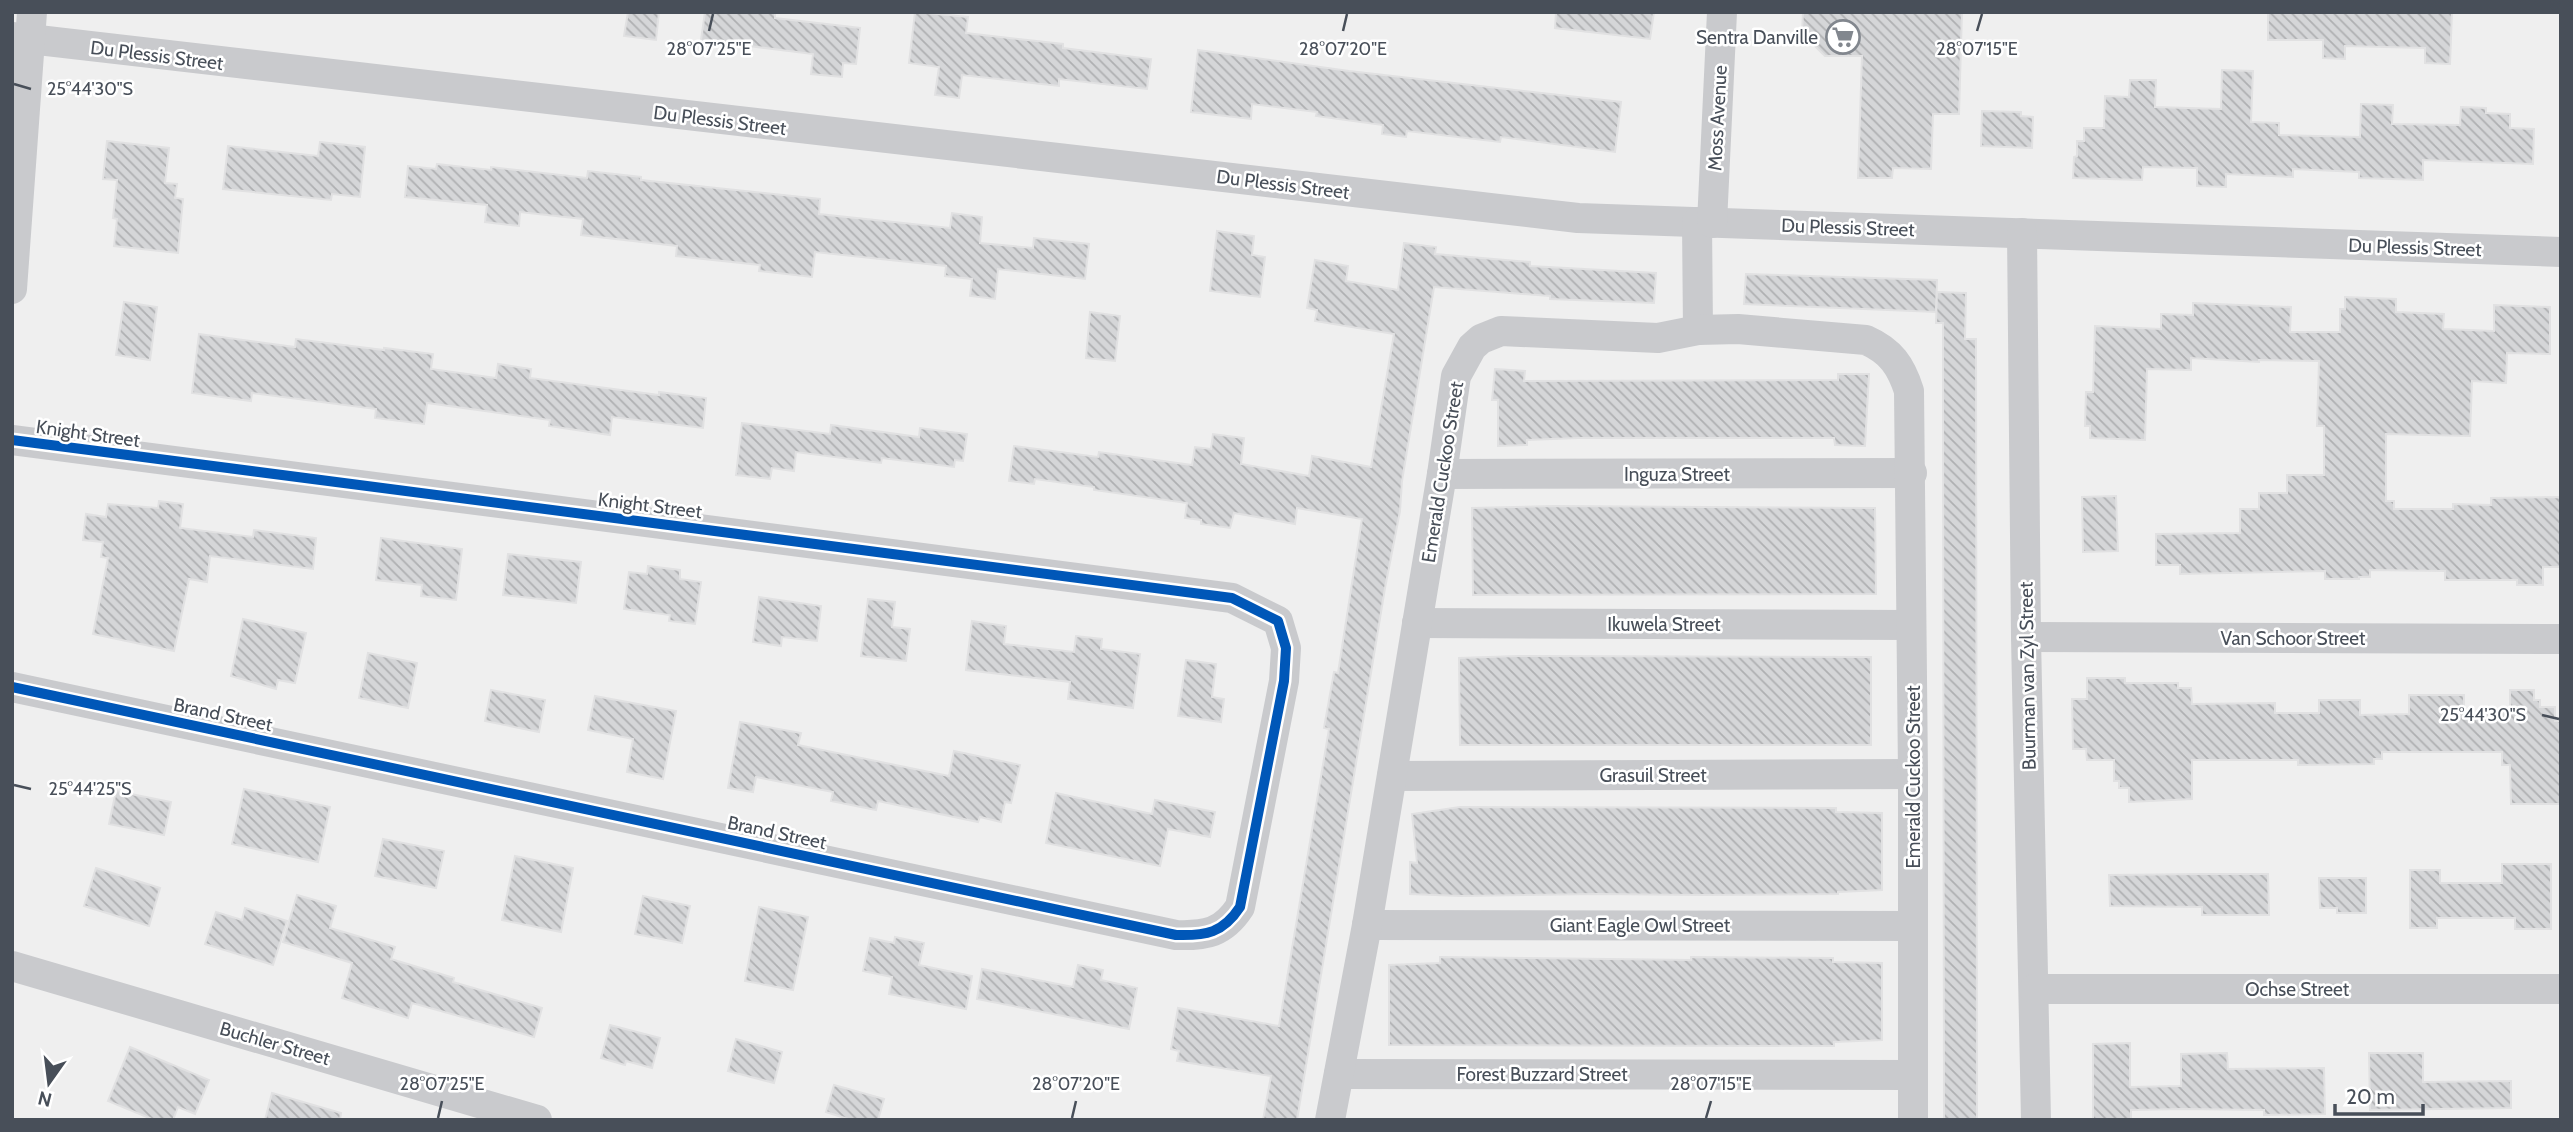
<svg xmlns="http://www.w3.org/2000/svg" width="2573" height="1132" font-family="Cabin,sans-serif">
	<style>
		.building { fill: url(#building-back-hatch); stroke: #e1e1e2; stroke-width: 2 }
		.lines { fill: none; stroke-linecap: round; stroke-linejoin: round }
		.street { stroke: #c9cacd; stroke-width: 30 }
		.cycleway-casing { stroke: #fff; stroke-width: 15 }
		.cycleway { stroke: #0057b8; stroke-width: 10 }
		.ticks { fill: none; stroke: #484f59; stroke-width: 2.5 }
		.labels { text-anchor: middle; stroke-width: 5; stroke-linejoin: round; paint-order: stroke }
		.poi-label { font-size: 19px; fill: #484f59; stroke: #fff; text-anchor: end }
		.street-label { font-size: 19px; fill: #484f59; stroke: #fff }
		.ticks-label { font-size: 18px; text-anchor: middle; fill: #484f59; stroke: #fff; stroke-width: 5; stroke-linejoin: round; paint-order: stroke }
	</style>
	<defs>
		<pattern id="building-back-hatch" width="6" height="6" patternUnits="userSpaceOnUse" patternTransform="scale(1.75)"><rect width="6" height="6" fill="#d5d6d8"/><path d="M-1 5l2 2M0 0l6 6M5-1l2 2" fill="none" stroke="#afb0b2"/></pattern>
	</defs>
	<rect width="100%" height="100%" fill="#efefef"/>
	<g class="building">
		<path d="M628,12h31l-3,28 -32,-4z"/>
		<path d="M705,12h70v6l85,10 -4,36 -13,-1 -1,14 -31,-3 2,-20 -112,-14z"/>
		<path d="M915,12l53,5 -2,16 97,11v4l88,11 -4,30 -88,-10v7l-97,-11 -3,23 -24,-3 4,-28 -30,-4z"/>
		<path d="M1556,12h98l-4,27 -95,-11z"/>
		<path d="M1803,12h159l-3,102h-26l-2,55 -38,-1 -1,10h-34l4,-122h-37l-23,-23z"/>
		<path d="M2268,12h184l-2,52 -25,-1v-15l-80,-2v13l-22,-1v-18h-55z"/>
		<path d="M1198,50l151,21 272,31 -6,50 -114,-15 -1,5 -93,-11 -1,6 -24,-3 1,-9 -67,-9 1,-4 -65,-8 -1,15 -60,-7z"/>
		<path d="M2222,70l31,1 -2,51 28,1v12l81,2 1,-33 32,1 -1,19 68,1 1,-18 25,1v5l24,1v14l24,1 -1,35 -110,-4v20l-64,-2v-6l-66,-3v8l-67,-3v13l-29,-1v-18l-54,-1 -1,13 -69,-2 1,-21 3,-1v-15h7v-13h20l1,-32 24,1 1,-17h26l-1,27 66,2z"/>
		<path d="M1982,111l39,1v4l12,1 -1,31 -51,-2z"/>
		<path d="M107,141l62,7 -4,35 12,1 -2,14 8,1 -5,54 -64,-7 3,-27 -4,-1 4,-38 -14,-1z"/>
		<path d="M320,142l45,5 -5,50 -28,-3 -1,6 -108,-11 5,-43 90,10z"/>
		<path d="M437,164l54,6v-3l96,11 1,-7 53,6v3l179,19 -1,15 131,14 2,-15 30,4 -2,26 53,5 1,-10 55,6 -4,35 -87,-10 -3,30 -25,-3 2,-17 -27,-3 1,-10 -131,-14 -3,25 -53,-6 1,-6 -84,-9 1,-10 -96,-11 2,-16 -63,-7 -1,14 -34,-4 2,-17 -82,-8 3,-31 28,3z"/>
		<path d="M1217,231l37,5 -2,19 13,2 -5,40 -50,-6z"/>
		<path d="M1404,243l32,4 -1,7 95,8v4l126,7 -2,30 -104,-4v-3l-116,-9 -32,194 -2,30 -15,77 -88,532h-34l8,-44 -94,-15 2,-10 -8,-2 7,-41 101,18 50,-297 -5,-1 10,-56 4,1 24,-154 -65,-11 -2,16 -61,-11 -4,15 -29,-4v-4l-16,-2 2,-15 -93,-13v-3l-59,-8 -1,5 -25,-3 5,-35 84,11 1,-5 93,13 3,-18 16,2 2,-15 31,4 -3,26 68,12 3,-20 59,11 23,-133 -79,-13 2,-11 -10,-2 8,-48 33,6 -2,15 52,9z"/>
		<path d="M1746,274l191,6 -1,32 -192,-8z"/>
		<path d="M1937,292l29,1 -1,46h11l1,781h-33l-1,-717v-80h-7z"/>
		<path d="M2345,297l51,2v13l48,2 -1,15 51,2v-26l56,2v47l-43,-1 -1,30 -34,-2 -2,55 -84,-2v67h8v8h59v-5l38,1v-7l70,-1v70h-18v18h-26v-5h-72v-9l-75,-1v7h-11v2h-34v-8l-145,3v-9h-24v-31l84,-1v-24h19v-16h28v-18h37v-49h-7l2,-65 -60,-1v2l-68,-4v12l-44,-1 -2,71 -55,-2v-12h-5l1,-34h7l2,-66 66,3v-15l32,1v-12l98,4 -1,25h50v-23h5z"/>
		<path d="M124,302l33,5 -7,53 -34,-5z"/>
		<path d="M1090,312l30,4 -5,45 -29,-3z"/>
		<path d="M199,334l96,13 1,-8 88,11v-2l49,6 -2,15 65,9 2,-14 33,5 -1,9 129,17v-3l47,6 -3,30 -91,-11 -2,18 -61,-9 1,-6 -123,-17 -3,21 -49,-6 1,-9 -124,-16 -1,8 -59,-8z"/>
		<path d="M1495,369l30,2 -1,10 314,-1v-6h31l-4,72 -30,-1 -1,-7h-256l-51,2v5l-29,1v-46h-6z"/>
		<path d="M742,423l88,11 1,-9 88,12 1,-9 47,6 -4,27 -8,-1 -1,7 -72,-9 -1,5 -85,-11 -2,19 -22,-3 -2,11 -34,-4z"/>
		<path d="M2116,496l2,55 -35,1 -1,-55z"/>
		<path d="M159,501l24,3 -3,24 73,9 1,-7 62,8 -3,31 -103,-13 -3,26 -18,-3 -15,72 -81,-17 15,-76 -7,-1 2,-15 -20,-2 3,-26 20,3 2,-13 50,4z"/>
		<path d="M1554,506l321,2 1,86 -403,1 -1,-87z"/>
		<path d="M381,538l81,11 -6,51 -35,-4 1,-11 -46,-5z"/>
		<path d="M508,554l73,8 -5,41 -73,-8z"/>
		<path d="M648,566l32,4v9l21,3 -6,42 -26,-3 1,-6 -46,-6 5,-37 18,2z"/>
		<path d="M759,597l62,9 -4,35 -35,-4 -1,9 -28,-4z"/>
		<path d="M868,599l27,3 -3,25 18,2 -4,32 -45,-5z"/>
		<path d="M243,619l63,14 -11,50 -17,-3 -2,9 -45,-13z"/>
		<path d="M972,621l34,5 -2,18 70,8 2,-16 26,3 -1,10 39,5 -7,54 -65,-9 2,-17 -104,-12z"/>
		<path d="M368,653l49,10 -9,45 -49,-10z"/>
		<path d="M1518,656l353,1v88h-411l-1,-87z"/>
		<path d="M1186,660l30,4 -4,33 12,2 -3,23 -43,-6z"/>
		<path d="M2087,678h38v5h53v5h13l1,16 83,-1v10h44v-13h41v15l49,-1v-19h55v20l46,-3v-22h24v10h6v7h15v14h6v83h-50l-1,-39h-8v-13h-120v7h-8v5l-76,1v-5h-106v39l-63,3v-14h-10v-7h-5v-21h-27l-1,-11h-13l-1,-50h15z"/>
		<path d="M491,690l54,10 -6,32 -54,-11z"/>
		<path d="M595,696l81,15 -13,68 -36,-7 6,-33 -45,-9z"/>
		<path d="M740,722l61,11 -3,12 151,31 5,-25 66,14 -9,38 -6,-1 -4,20 -21,-5 -2,5 -100,-21 -2,9 -45,-9 2,-9 -77,-15 -3,15 -25,-4z"/>
		<path d="M244,789l86,18 -12,55 -86,-18z"/>
		<path d="M116,791l55,11 -7,33 -55,-11z"/>
		<path d="M1056,793l96,21 3,-14 60,12 -5,25 -42,-8 -8,37 -114,-23z"/>
		<path d="M1460,807l376,1v4l46,1v77l-44,2v2l-136,1 -104,-1 -137,2 -51,-2v-32l7,1 -5,-49z"/>
		<path d="M383,839l61,12 -8,37 -61,-12z"/>
		<path d="M515,856l58,12 -12,64 -59,-12z"/>
		<path d="M2502,864h49v65h-36v-11h-78v10h-27v-58h30v13h62z"/>
		<path d="M96,868l64,20 -11,38 -65,-20z"/>
		<path d="M2202,874h66l1,41h-67v-8l-92,-1 -1,-31z"/>
		<path d="M2319,878h47v35h-29v-5h-17z"/>
		<path d="M297,895l39,11 -6,22 65,19 -4,12 63,19 -1,4 89,26 -8,29 -122,-34 -4,15 -66,-20 10,-35 -69,-21z"/>
		<path d="M643,896l47,10 -8,37 -47,-9z"/>
		<path d="M759,907l49,10 -15,73 -48,-9z"/>
		<path d="M245,908l42,13 -14,44 -68,-21 11,-32 26,8z"/>
		<path d="M895,937l29,6 -5,22 53,11 -6,33 -77,-15 3,-17 -29,-6 7,-33 24,5z"/>
		<path d="M1440,957l251,3v-3l142,1v4l49,1v77l-48,2v4l-445,-1v-80l51,-2z"/>
		<path d="M1078,965l25,5 -2,10 36,8 -8,41 -152,-30 5,-30 91,18z"/>
		<path d="M610,1025l50,13 -8,30 -26,-7 -1,4 -24,-7z"/>
		<path d="M736,1039l46,13 -8,31 -46,-12z"/>
		<path d="M2130,1043v44l51,-1v-32l46,-1 1,16 96,-1 1,46 -61,1v-5l-81,-1 -52,1v10h-38v-76z"/>
		<path d="M130,1047l79,33 -14,34 -17,-7 -5,13h-19l-46,-19z"/>
		<path d="M2369,1053h54v29l88,-1v27l-141,2z"/>
		<path d="M834,1085l50,14 -6,21h-27l-25,-8z"/>
		<path d="M272,1093l69,20 -1,7h-75z"/>
	</g>
	<g class="lines">
		<g class="street">
			<path d="M12,37l1566,181 983,34"/>
			<path d="M1697,222l1,108"/>
			<path d="M1712,223l10,-211"/>
			<path d="M2022,233l4,404 10,483"/>
			<path d="M12,289l20,-277"/>
			<path d="M12,440l1220,158 46,23 8,27 -2,33 -44,226c-17,26 -34,29 -64,28l-1164,-248"/>
			<path d="M1442,474l470,-1"/>
			<path d="M1417,623l493,2"/>
			<path d="M2026,637l535,2"/>
			<path d="M1392,776l521,-2"/>
			<path d="M1367,925l546,1"/>
			<path d="M12,966l525,154"/>
			<path d="M2034,989h527"/>
			<path d="M1339,1074l574,1"/>
			<path d="M1330,1120l37,-195 75,-451 14,-98 16,-29 9,-8 20,-8 157,7 40,-8 40,-1 128,11c25,11 35,26 43,51l4,383v346"/>
		</g>
		<g class="cycleway-casing">
			<path id="cycleway" d="M12,440l1220,158 46,23 8,27 -2,33 -44,226c-17,26 -34,29 -64,28l-1164,-248"/>
		</g>
		<use href="#cycleway" class="cycleway"/>
	</g>
	<path class="ticks" d="M709,31l4,-17M1343,31l4,-17M1977,31l5,-17M14,84l17,5M2542,715l17,4M14,785l17,4M438,1118l4,-17M1072,1118l4,-17M1706,1118l5,-17"/>
	<defs>
		<g id="supermarket-ring" transform="scale(1.75)"><circle r="9.5" fill="#fff" stroke="#82878e" stroke-width="1.5"/><path d="M-6-5.5h2.5l.6 2H6L4.5 2H-2.5L-4.4-4H-6ZM-1.5 3.2a1.3 1.3 0 1 0 .1 0ZM3 3.2a1.3 1.3 0 1 0 .1 0Z" fill="#82878e"/></g>
	</defs>
	<g fill-rule="evenodd">
		<use href="#supermarket-ring" x="1843" y="37"/>
	</g>
	<g class="labels">
		<g class="poi-label">
			<text x="1818" y="44">Sentra Danville</text>
		</g>
		<g class="street-label">
			<text transform="translate(157 55) rotate(7)" y="7">Du Plessis Street</text>
			<text transform="translate(1717 118) rotate(-87)" y="7">Moss Avenue</text>
			<text transform="translate(720 120) rotate(7)" y="7">Du Plessis Street</text>
			<text transform="translate(1283 184) rotate(7)" y="7">Du Plessis Street</text>
			<text transform="translate(1848 227) rotate(2)" y="7">Du Plessis Street</text>
			<text transform="translate(2415 247) rotate(2)" y="7">Du Plessis Street</text>
			<text transform="translate(88 433) rotate(8)" y="7">Knight Street</text>
			<text transform="translate(1442 472) rotate(-81)" y="7">Emerald Cuckoo Street</text>
			<text x="1677" y="481">Inguza Street</text>
			<text transform="translate(650 505) rotate(7)" y="7">Knight Street</text>
			<text x="1664" y="631">Ikuwela Street</text>
			<text x="2293" y="645">Van Schoor Street</text>
			<text transform="translate(2027 676) rotate(-91)" y="7">Buurman van Zyl Street</text>
			<text transform="translate(223 714) rotate(12)" y="7">Brand Street</text>
			<text x="1653" y="782">Grasuil Street</text>
			<text transform="translate(1913 777) rotate(-90)" y="7">Emerald Cuckoo Street</text>
			<text transform="translate(777 832) rotate(12)" y="7">Brand Street</text>
			<text x="1640" y="932">Giant Eagle Owl Street</text>
			<text x="2297" y="996">Ochse Street</text>
			<text transform="translate(275 1043) rotate(16)" y="7">Buchler Street</text>
			<text x="1542" y="1081">Forest Buzzard Street</text>
		</g>
	</g>
	<g class="ticks-label">
		<text x="709" y="55">28°07'25"E</text>
		<text x="1343" y="55">28°07'20"E</text>
		<text x="1977" y="55">28°07'15"E</text>
		<text x="90" y="95">25°44'30"S</text>
		<text x="2483" y="721">25°44'30"S</text>
		<text x="90" y="795">25°44'25"S</text>
		<text x="442" y="1090">28°07'25"E</text>
		<text x="1076" y="1090">28°07'20"E</text>
		<text x="1711" y="1090">28°07'15"E</text>
	</g>
	<rect width="2573" height="1132" fill="none" stroke="#484f59" stroke-width="28"/>
	<g transform="translate(49 1083) rotate(194)" stroke="#ffffff" stroke-width="5" paint-order="stroke">
	<path d="M0-5L12 26L0 18L-12 26Z" fill="#484f59"/>
	<text y="-10" font-size="19" font-weight="bold" text-anchor="middle" fill="#484f59">N</text>
	</g>
	<path d="M2335 1104v10h88v-10" fill="none" stroke="#484f59" stroke-width="3.5"/>
	<text x="2346" y="1104" font-size="21" fill="#484f59" stroke="#ffffff" stroke-width="5" paint-order="stroke">20 m</text>
</svg>
